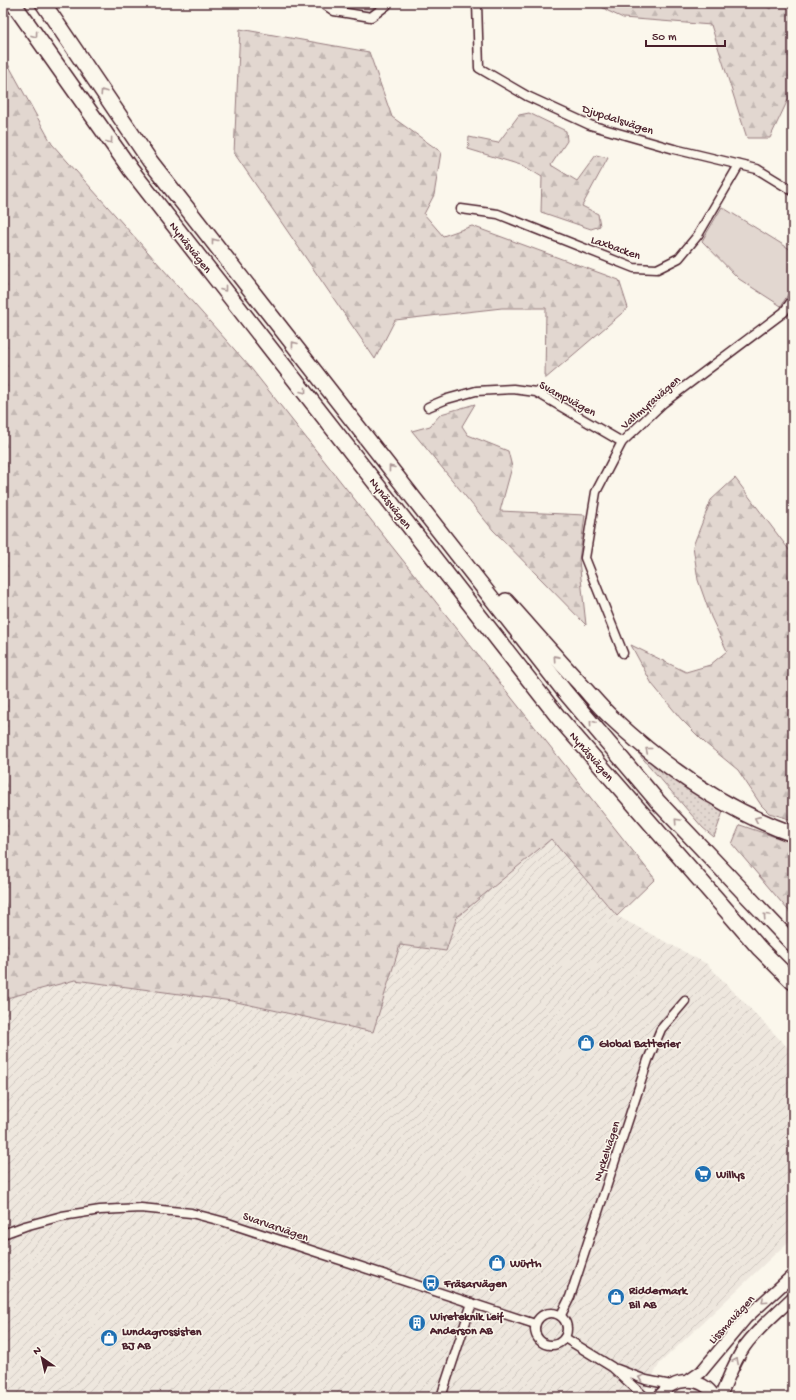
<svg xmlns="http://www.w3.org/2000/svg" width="796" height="1400" font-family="'Gochi Hand',sans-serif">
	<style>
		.industrial { fill: url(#industrial-furrows) }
		.grass { fill: url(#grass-dots); stroke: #967b7e }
		.forest { fill: url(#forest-firs); stroke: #967b7e }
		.park { fill: #e2d7d0; stroke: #967b7e }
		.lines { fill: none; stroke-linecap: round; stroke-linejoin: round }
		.street-casing { stroke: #4a1f2b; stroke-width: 11 }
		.secondary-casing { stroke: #4a1f2b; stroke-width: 14 }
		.highway-casing { stroke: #4a1f2b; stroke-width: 18 }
		.street { stroke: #fbf7ec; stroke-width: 8 }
		.secondary { stroke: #fbf7ec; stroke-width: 11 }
		.highway { stroke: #fbf7ec; stroke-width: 15 }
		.oneway { stroke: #ab9695 }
		.labels { text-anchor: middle; stroke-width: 3; stroke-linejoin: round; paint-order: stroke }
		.street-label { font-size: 12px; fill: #4a1f2b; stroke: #fbf7ec }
		.poi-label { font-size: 12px; font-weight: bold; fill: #4a1f2b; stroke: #fbf7ec; text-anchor: start }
	</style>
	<defs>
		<pattern id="industrial-furrows" width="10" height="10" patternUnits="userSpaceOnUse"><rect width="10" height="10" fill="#eee7de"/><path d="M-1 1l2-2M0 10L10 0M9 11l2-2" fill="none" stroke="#cec6bf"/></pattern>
		<pattern id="grass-dots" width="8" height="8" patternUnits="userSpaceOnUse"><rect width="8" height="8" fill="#e2d7d0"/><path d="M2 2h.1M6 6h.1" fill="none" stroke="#c3b8b3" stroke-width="1.8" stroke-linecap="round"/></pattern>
		<pattern id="forest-firs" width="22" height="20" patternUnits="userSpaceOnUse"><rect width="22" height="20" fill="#e2d7d0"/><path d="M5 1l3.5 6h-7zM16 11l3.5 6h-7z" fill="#c3b8b3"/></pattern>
	</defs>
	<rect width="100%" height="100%" fill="#fbf7ec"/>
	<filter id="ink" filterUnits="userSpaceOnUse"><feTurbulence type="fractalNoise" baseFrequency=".025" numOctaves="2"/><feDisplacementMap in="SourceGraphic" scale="8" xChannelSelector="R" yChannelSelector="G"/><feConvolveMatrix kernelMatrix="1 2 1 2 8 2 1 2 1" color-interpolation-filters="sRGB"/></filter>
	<g filter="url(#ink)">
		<path class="industrial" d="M551,839l66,77 90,48 86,89v184l-133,126 -19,34h-638v-398l72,-19 157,21 141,31 27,-87 46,6 11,-34z"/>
		<path class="grass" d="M637,750l87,59 -10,28 -11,-9 -65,-75z"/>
		<g class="forest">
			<path d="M596,3h165l9,6 8,-6h15v86l-23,49h-23l-36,-113 -88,-7 -15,-7z"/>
			<path d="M240,29l129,23 23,65 49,35 -7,43 -10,19 19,22 29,-10 147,54 9,28 -83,71 1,-71h-44l-107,12 -20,39 -141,-206z"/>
			<path d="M3,55l49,89 198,223 405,512 -38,37 -66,-77 -94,78 -11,34 -46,-6 -27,87 -141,-31 -157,-21 -72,19z"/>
			<path d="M529,113l37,18 1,10 -16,24 26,16 19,-26 12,3 -26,48 16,8 2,12 -9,3 -50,-17 1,-35 -18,-11 -56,-17 1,-12 29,6 21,-28z"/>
			<path d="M475,404l-13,22 6,9 40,16 4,16 -12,44 85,4 -6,45 7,65 -93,-95 -81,-99 18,-5 11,-12z"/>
			<path d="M735,478l58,77v265l-24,-7 -8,-8 -23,-35 -33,-27 -24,-24 -29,-35 -21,-39 55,27 24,-7 17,-14 -16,-34 -13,-37 -5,-34 18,-46z"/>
			<path d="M740,825l53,18v73l-61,-72z"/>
		</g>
		<g class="park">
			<path d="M330,3h49l-11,9 -33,-6z"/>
			<path d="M722,207l71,44v35l-12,20 -42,-27 -37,-38z"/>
		</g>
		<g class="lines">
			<g class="street-casing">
				<g id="street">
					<path d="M322,3l12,8 37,6 16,-12v-2"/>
					<path d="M477,3l2,65 48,28 63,29 84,24 83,20 36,22"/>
					<path d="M461,209l37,5 136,54 23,1 22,-11 19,-23 41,-70"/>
					<path d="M428,407l19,-8 29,-8 37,-2 23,3 86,50"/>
					<path d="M623,653l-38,-95 11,-66 26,-50 41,-39 121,-91 9,-13"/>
					<path d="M3,1234l22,-8 37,-10 38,-6 41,-2 50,5 34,9 310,102"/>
					<circle cx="551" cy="1329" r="16"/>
					<path d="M561,1315l9,-18 78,-237 13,-31 24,-28"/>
					<path d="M565,1338l47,29 33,30"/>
					<path d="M617,1369l29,11 25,5"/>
					<path d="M441,1397l31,-94"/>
				</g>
			</g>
			<g class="secondary-casing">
				<g id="secondary">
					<path d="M688,1381l13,-9 45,-54 47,-43"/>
					<path d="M659,1397c14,-20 43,-22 56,0"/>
					<path d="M720,1397c8,-17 14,-36 25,-51 13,-18 32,-33 48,-49"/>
				</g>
			</g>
			<g class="highway-casing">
				<g id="highway">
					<path d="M13,3l118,167 428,548 201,231 33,33"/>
					<path d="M43,3l107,158 415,531 94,111 134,141"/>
					<path d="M506,601c26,29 51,58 77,86 10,11 19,22 29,31 53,50 113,92 181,116"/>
				</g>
			</g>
			<use href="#street" class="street"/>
			<use href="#secondary" class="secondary"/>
			<use href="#highway" class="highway"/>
		</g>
		<defs><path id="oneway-chevron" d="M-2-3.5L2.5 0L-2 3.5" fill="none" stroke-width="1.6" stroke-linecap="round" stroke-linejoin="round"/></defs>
		<g class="oneway">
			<use href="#oneway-chevron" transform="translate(35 35) rotate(54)"/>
			<use href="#oneway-chevron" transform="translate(103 92) rotate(-124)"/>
			<use href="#oneway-chevron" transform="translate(110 141) rotate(54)"/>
			<use href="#oneway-chevron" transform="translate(214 241) rotate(-128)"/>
			<use href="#oneway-chevron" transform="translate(224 289) rotate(52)"/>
			<use href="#oneway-chevron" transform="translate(294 344) rotate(-128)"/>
			<use href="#oneway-chevron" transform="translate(304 391) rotate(52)"/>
			<use href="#oneway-chevron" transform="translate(391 468) rotate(-128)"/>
			<use href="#oneway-chevron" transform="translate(556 658) rotate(-132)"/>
			<use href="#oneway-chevron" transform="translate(592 723) rotate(-130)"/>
			<use href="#oneway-chevron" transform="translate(648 750) rotate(-141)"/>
			<use href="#oneway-chevron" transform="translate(757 819) rotate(-156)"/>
			<use href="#oneway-chevron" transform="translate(677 821) rotate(-133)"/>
			<use href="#oneway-chevron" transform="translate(766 916) rotate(-133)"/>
			<use href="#oneway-chevron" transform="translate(764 1301) rotate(137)"/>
			<use href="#oneway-chevron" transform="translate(736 1361) rotate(-63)"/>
			<use href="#oneway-chevron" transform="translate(641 1378) rotate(-161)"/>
		</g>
	</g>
	<defs>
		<g id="shop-disc" transform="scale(0.9)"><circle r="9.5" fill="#1f6fb2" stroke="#fbf7ec"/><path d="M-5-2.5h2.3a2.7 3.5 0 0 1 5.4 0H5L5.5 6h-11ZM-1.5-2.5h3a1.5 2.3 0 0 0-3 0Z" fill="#fff"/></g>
		<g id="supermarket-disc" transform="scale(0.9)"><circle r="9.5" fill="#1f6fb2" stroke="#fbf7ec"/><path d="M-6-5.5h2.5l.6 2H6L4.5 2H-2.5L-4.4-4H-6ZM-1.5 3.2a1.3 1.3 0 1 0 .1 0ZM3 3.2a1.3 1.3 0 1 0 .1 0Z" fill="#fff"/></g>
		<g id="bus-disc" transform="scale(0.9)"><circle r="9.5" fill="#1f6fb2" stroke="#fbf7ec"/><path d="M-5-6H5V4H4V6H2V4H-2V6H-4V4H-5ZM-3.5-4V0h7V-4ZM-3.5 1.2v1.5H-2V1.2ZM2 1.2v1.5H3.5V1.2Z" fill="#fff"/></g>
		<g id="building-disc" transform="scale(0.9)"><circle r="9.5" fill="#1f6fb2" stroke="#fbf7ec"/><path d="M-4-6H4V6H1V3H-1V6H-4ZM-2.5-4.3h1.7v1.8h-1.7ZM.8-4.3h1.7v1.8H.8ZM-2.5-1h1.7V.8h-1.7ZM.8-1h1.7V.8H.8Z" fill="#fff"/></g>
	</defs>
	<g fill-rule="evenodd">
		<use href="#shop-disc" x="586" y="1043"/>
		<use href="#supermarket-disc" x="703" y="1174"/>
		<use href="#shop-disc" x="497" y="1263"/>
		<use href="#bus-disc" x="431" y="1283"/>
		<use href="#shop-disc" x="616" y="1297"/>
		<use href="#building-disc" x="417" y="1323"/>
		<use href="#shop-disc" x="109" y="1338"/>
	</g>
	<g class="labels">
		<g class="street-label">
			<text transform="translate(618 119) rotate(18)" y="4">Djupdalsvägen</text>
			<text transform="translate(191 247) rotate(52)" y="4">Nynäsvägen</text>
			<text transform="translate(616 247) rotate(19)" y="4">Laxbacken</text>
			<text transform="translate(568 398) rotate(28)" y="4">Svampvägen</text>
			<text transform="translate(650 402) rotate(-41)" y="4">Vallmyravägen</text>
			<text transform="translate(391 503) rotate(52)" y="4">Nynäsvägen</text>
			<text transform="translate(592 756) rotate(49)" y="4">Nynäsvägen</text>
			<text transform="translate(606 1151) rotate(-72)" y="4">Nyckelvägen</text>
			<text transform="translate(276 1226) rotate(19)" y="4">Svarvarvägen</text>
			<text transform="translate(731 1319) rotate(-47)" y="4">Lissmavägen</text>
		</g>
		<g class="poi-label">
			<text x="599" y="1047">Global Batterier</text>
			<text x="716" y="1178">Willys</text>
			<text x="510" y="1267">Würth</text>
			<text x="444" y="1287">Fräsarvägen</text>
			<text x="629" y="1294">Riddermark<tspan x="629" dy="14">Bil AB</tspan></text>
			<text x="430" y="1320">Wireteknik Leif<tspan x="430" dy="14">Anderson AB</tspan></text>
			<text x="122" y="1335">Lundagrossisten<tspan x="122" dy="14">BJ AB</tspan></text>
		</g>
	</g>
	<rect width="796" height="1400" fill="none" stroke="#fbf7ec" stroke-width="16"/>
	<rect x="8" y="8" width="780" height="1384" fill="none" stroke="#4a1f2b" stroke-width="1.5" filter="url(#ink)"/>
	<g transform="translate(42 1358) rotate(326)" stroke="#fbf7ec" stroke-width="3" paint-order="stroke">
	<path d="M0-3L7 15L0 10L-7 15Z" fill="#4a1f2b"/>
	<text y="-6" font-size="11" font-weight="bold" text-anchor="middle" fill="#4a1f2b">N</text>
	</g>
	<path d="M646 40v6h79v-6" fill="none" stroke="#4a1f2b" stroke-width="2"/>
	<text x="652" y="40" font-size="12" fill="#4a1f2b" stroke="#fbf7ec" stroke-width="3" paint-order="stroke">50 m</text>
</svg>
